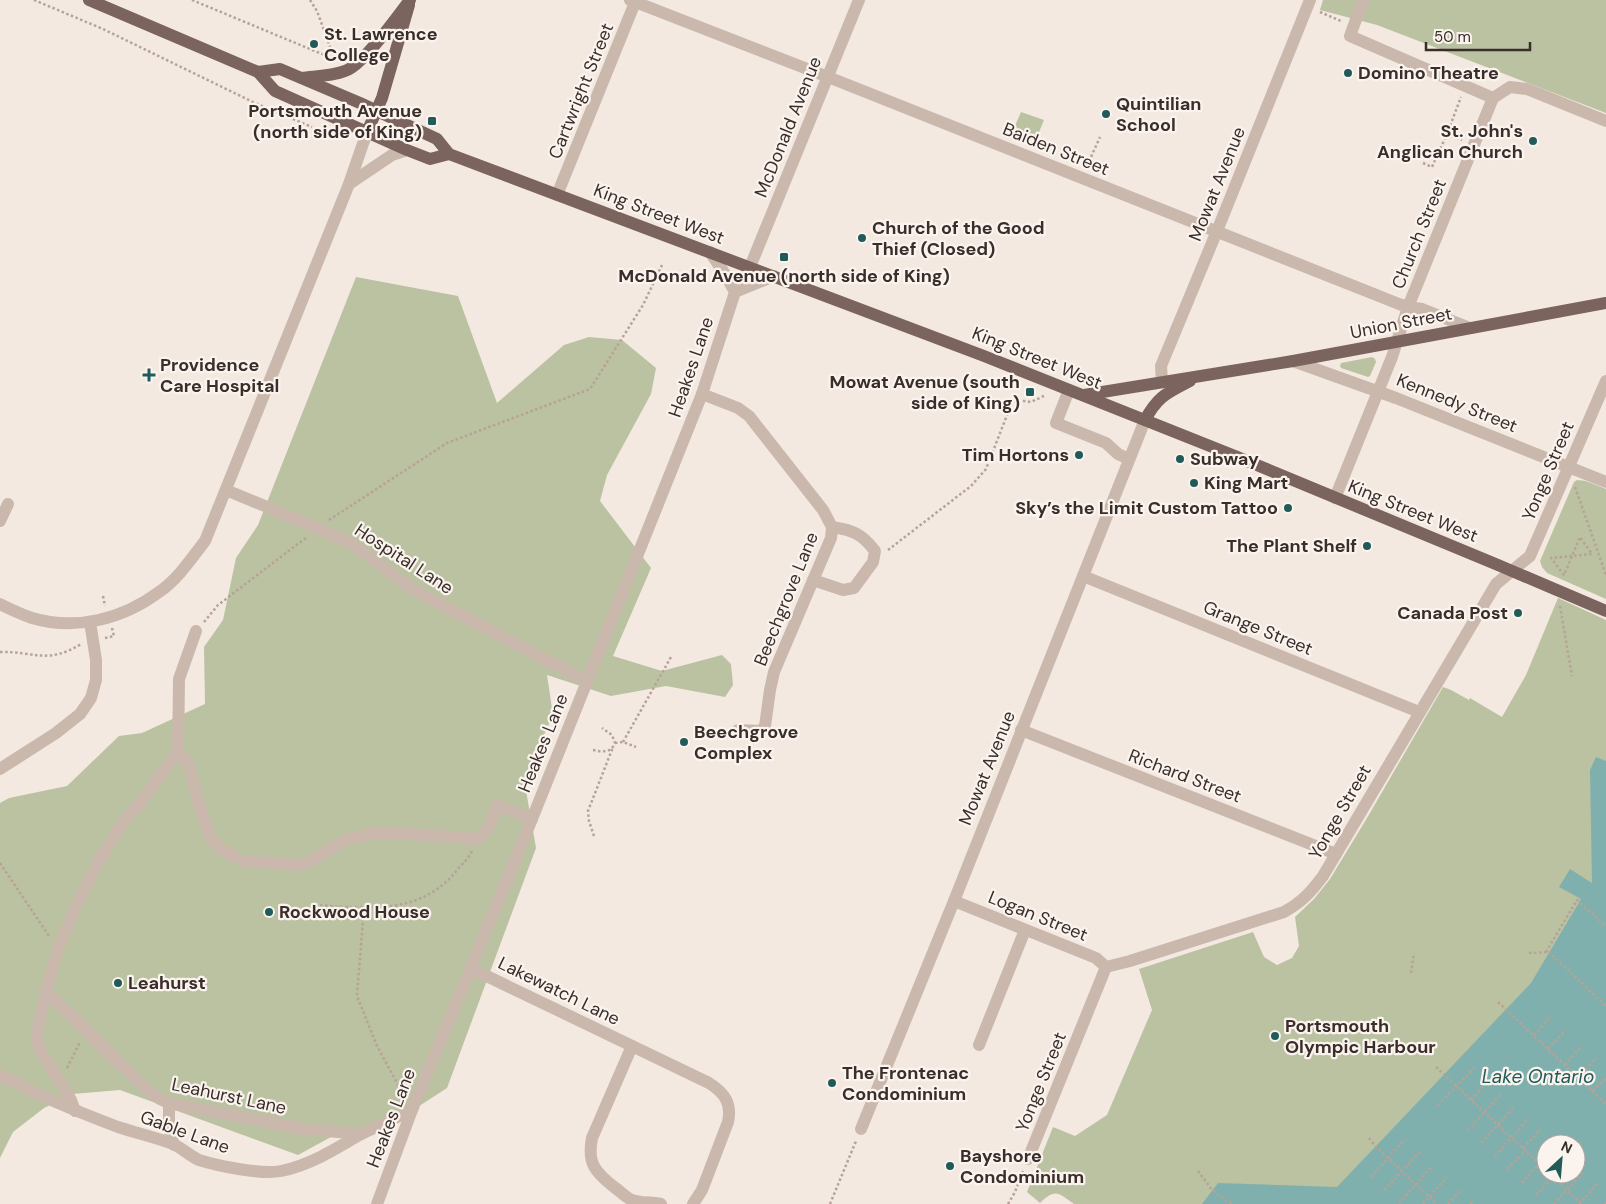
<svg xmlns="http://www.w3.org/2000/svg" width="1606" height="1204" font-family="'DM Sans',sans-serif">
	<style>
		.green { fill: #bac2a1; fill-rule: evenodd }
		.water { fill: #80b0ad; fill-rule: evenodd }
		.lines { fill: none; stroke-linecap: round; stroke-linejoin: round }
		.path { stroke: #b7a297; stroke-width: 2.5; stroke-dasharray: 2.5 2.5; stroke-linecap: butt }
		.minor { stroke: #cbb8ad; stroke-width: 12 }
		.major { stroke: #7b645d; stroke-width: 12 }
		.poi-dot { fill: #215b59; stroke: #faf3ee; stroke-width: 2 }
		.labels { text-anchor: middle; stroke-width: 4.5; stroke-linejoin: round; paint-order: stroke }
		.poi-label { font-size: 18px; font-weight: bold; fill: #3a2e2b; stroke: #faf3ee; text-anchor: start }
		.street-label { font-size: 18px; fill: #3a2e2b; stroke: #faf3ee }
		.water-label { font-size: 19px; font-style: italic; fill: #215b59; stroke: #faf3ee }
	</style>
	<rect width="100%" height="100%" fill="#f3e9e1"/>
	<g class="green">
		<path d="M1323,0h283v113l-229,-88 -57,-15z"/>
		<path d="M1021,112l23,8 -7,17 -23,-9z"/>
		<path d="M356,277l102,19 39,107 67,-58 25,-8 33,3 34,28 -5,26 -44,81 -7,26 51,67 -38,88 49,15 60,-16 9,9 2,21 -8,12 -59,-11 -55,10 -64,-21 6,40 -29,64 12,69 -89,240 -54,35 -51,8 -44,24 -178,-65 -47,4 -29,14 -31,24 -13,26v-355l9,-5 58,-12 52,-50 23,-3 63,-29 -1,-57 19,-27 13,-62 22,-33z"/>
		<path d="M1372,357l3,2 1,3 -6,14 -2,1 -27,-9 -1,-2 1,-3z"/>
		<path d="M1577,480l9,1 20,8v110l-59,-26 -5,-6 -2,-6 34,-79z"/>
		<path d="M1558,598l48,22v584h-532c-16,-11 -18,-16 -34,-1l-13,-11 26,-65 22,9 32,-21 45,-105 -13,-41 114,-37 11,25 13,8 15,-7 7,-12 -4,-29 19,-18 16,-20 37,-61 76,-131 8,3 18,10 1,-2 32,19 24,-42zM1546,1144h30v30h-30z"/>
	</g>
	<path class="water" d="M1596,757l10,4v443h-404l16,-21 119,4 194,-204 50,-84 -22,-12 11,-18 22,14 -2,-113zM1546,1144h30v30h-30z"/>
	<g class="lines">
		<g class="path">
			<path d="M34,0l69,29 154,75 55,23"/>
			<path d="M192,0l142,59"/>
			<path d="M310,0l7,11 17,47"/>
			<path d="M1320,12l23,10"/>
			<path d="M1447,134l15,6"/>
			<path d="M1423,163l9,4 15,-33 14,-37"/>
			<path d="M1087,166l13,-29"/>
			<path d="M1575,487l31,88"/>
			<path d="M329,520l118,-77 143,-54 53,-84 19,-40"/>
			<path d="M888,550l83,-64 15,-17 25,-64 6,-5 14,2 15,-7"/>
			<path d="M1572,556l-21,2 13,17 16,-38 12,17 -20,2"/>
			<path d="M103,596l2,10"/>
			<path d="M1560,606l12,70"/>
			<path d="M204,622l14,-17 89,-68"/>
			<path d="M105,638l9,-2 -2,-8"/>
			<path d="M0,652c34,-1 47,13 81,-8"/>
			<path d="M623,742l48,-85"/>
			<path d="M615,743l8,-1 13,5"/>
			<path d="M593,750c10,2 18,3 22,-7l-3,-8 -10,-7"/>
			<path d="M594,836l-5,-15 -1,-10 25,-64"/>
			<path d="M0,863l49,73"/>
			<path d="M315,905c54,3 106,11 143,-36 5,-6 11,-11 14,-18"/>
			<path d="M364,908l-7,88 20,50 27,50"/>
			<path d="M1546,952l31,-52 29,26"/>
			<path d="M1529,953l20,-1 57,54"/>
			<path d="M1411,973l3,-20"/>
			<path d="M1498,1002l108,102"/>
			<path d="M1534,1035l17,-19"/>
			<path d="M1548,1049l18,-19"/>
			<path d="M1565,1065l17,-19"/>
			<path d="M1436,1067l110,103"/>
			<path d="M67,1068l13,-26"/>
			<path d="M1579,1077l17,-19"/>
			<path d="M1593,1091l13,-13"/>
			<path d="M1471,1100l17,-20"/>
			<path d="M1438,1105l36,-37"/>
			<path d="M1468,1130l34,-37"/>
			<path d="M1369,1138l7,9 61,57"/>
			<path d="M1481,1143l34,-37"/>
			<path d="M1523,1148l18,-19"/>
			<path d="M1495,1156l34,-38"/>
			<path d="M1507,1169l18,-18"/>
			<path d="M1198,1171l14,19 20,14"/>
			<path d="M1550,1174l32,30"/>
			<path d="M1371,1177l34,-38"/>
			<path d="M1522,1183l24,-27"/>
			<path d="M1384,1190l36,-38"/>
			<path d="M1536,1195l19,-21"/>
			<path d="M1399,1203l34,-38"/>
			<path d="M830,1204l26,-63"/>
			<path d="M1008,1204l7,-12 8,-21"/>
			<path d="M1423,1204l24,-27"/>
			<path d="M1448,1204l13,-14"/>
			<path d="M1470,1204l3,-2"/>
			<path d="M1554,1204l30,-33"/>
			<path d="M1579,1204l19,-21"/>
			<path d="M1605,1204l1,-1"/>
		</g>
		<g class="minor">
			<path d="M630,0l198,77 571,227 9,3 14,2 48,19"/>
			<path d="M1363,0l-13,36 143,62"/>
			<path d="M349,184l43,-29 15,-5"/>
			<path d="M557,195l79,-195"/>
			<path d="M750,267l109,-267"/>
			<path d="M735,292l39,-16"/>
			<path d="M1293,361l103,37 210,84"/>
			<path d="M1162,382l-1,-16 56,-135 93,-231"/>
			<path d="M1069,390l-13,33 50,20 12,11 11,5"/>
			<path d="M702,394l36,14 11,8 74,94 9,17 -1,11 -57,134 -4,18 -5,36 -4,5 -23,-1"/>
			<path d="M226,490l82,34 44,20 62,46 172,91"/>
			<path d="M1335,498l57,-141 16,-50 85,-209 17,-11 17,2 79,32"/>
			<path d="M0,521l8,-17"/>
			<path d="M1083,576l336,136"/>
			<path d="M813,580l30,10 11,-2 19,-26 2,-11c-13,-17 -22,-21 -43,-24"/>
			<path d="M0,604c10,5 21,10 32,14 44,13 91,1 127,-26 19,-13 32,-33 46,-51l144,-357 18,-52"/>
			<path d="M1021,730l315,124"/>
			<path d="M178,756l6,2 5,7 11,42 10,30 11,12 22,12 57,4 11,-4 34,-21 28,-7h25l79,6 10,-8 10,-26 35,14"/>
			<path d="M178,756l1,-77 17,-48"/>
			<path d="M0,769l56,-36 24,-19 11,-16 5,-18v-20l-6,-38"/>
			<path d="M954,901l142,57 10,9"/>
			<path d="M1106,967l24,-6 154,-49c18,-10 27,-20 39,-36l173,-292 34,-28 76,-175"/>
			<path d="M470,968l239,115c16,10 23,21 19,39l-26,68 -9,14"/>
			<path d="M46,991l102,100 12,8 9,4 135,26 57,5 51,-24"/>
			<path d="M979,1045l46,-115"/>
			<path d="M632,1046l-40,92c-5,25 3,34 22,49 5,3 10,9 16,12 8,4 21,3 31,5"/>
			<path d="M0,1075c38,21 78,37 118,52 18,6 37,10 55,17 9,4 17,12 26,16 19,6 63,15 82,11 29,-6 55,-22 80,-37"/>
			<path d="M169,1103v25l5,17"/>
			<path d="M75,1111l-4,-11 -29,-47 -4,-10 -1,-10 9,-42 12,-42 18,-43 21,-42 25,-40 19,-22 31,-43 6,-3"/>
			<path d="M861,1129l93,-228 191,-481"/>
			<path d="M1028,1159l78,-192"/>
			<path d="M377,1204l35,-94 120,-291 170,-425 33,-102 -10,-18 -15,-22"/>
		</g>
		<g class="major">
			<path d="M89,0l169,72 17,19 132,59 23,9 19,-5"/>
			<path d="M258,72l22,-3 80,34 77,36 12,15 535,202 251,100 263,109 108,46"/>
			<path d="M302,78c14,-2 37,-2 49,-10 19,-13 44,-49 59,-68"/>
			<path d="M367,132l15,-34 27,-93"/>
			<path d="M1084,395l209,-34 313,-58"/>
			<path d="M1145,420c13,-24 22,-27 45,-39"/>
		</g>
	</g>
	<g class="poi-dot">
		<circle cx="314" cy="44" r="5"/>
		<circle cx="1348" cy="73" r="5"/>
		<circle cx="1106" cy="114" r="5"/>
		<rect x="427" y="116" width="10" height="10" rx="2.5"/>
		<circle cx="1533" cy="141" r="5"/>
		<circle cx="862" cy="238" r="5"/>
		<rect x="779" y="252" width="10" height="10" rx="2.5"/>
		<path d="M146.5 367.5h5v5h5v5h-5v5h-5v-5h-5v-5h5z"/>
		<rect x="1025" y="387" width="10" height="10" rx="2.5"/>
		<circle cx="1079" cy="455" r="5"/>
		<circle cx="1180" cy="459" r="5"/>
		<circle cx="1194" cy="483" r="5"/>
		<circle cx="1288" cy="508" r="5"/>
		<circle cx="1367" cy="546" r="5"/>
		<circle cx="1518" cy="613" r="5"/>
		<circle cx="684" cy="742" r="5"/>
		<circle cx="269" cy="912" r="5"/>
		<circle cx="118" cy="983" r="5"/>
		<circle cx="1275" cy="1036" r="5"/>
		<circle cx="832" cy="1083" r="5"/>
		<circle cx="950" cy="1166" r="5"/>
	</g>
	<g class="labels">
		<g class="poi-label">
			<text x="324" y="40">St. Lawrence<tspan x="324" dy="21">College</tspan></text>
			<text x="1358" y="79">Domino Theatre</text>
			<text x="1116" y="110">Quintilian<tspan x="1116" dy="21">School</tspan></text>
			<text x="422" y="117" text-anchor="end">Portsmouth Avenue<tspan x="422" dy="21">(north side of King)</tspan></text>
			<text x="1523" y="137" text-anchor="end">St. John's<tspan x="1523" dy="21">Anglican Church</tspan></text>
			<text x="872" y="234">Church of the Good<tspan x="872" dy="21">Thief (Closed)</tspan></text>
			<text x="784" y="282" text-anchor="middle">McDonald Avenue (north side of King)</text>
			<text x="160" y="371">Providence<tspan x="160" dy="21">Care Hospital</tspan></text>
			<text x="1020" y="388" text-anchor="end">Mowat Avenue (south<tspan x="1020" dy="21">side of King)</tspan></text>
			<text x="1069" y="461" text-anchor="end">Tim Hortons</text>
			<text x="1190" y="465">Subway</text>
			<text x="1204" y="489">King Mart</text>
			<text x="1278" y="514" text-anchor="end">Sky’s the Limit Custom Tattoo</text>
			<text x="1357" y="552" text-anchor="end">The Plant Shelf</text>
			<text x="1508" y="619" text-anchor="end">Canada Post</text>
			<text x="694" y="738">Beechgrove<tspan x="694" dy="21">Complex</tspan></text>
			<text x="279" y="918">Rockwood House</text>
			<text x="128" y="989">Leahurst</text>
			<text x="1285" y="1032">Portsmouth<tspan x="1285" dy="21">Olympic Harbour</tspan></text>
			<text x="842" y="1079">The Frontenac<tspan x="842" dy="21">Condominium</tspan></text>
			<text x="960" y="1162">Bayshore<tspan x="960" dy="21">Condominium</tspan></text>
		</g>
		<g class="street-label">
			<text transform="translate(581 91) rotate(-68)" y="6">Cartwright Street</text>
			<text transform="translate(788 127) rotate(-68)" y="6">McDonald Avenue</text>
			<text transform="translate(1056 149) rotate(22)" y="6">Baiden Street</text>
			<text transform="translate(1217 184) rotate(-68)" y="6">Mowat Avenue</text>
			<text transform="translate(659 214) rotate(21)" y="6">King Street West</text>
			<text transform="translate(1419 234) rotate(-68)" y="6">Church Street</text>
			<text transform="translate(1401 323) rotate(-11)" y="6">Union Street</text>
			<text transform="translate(1037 358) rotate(22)" y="6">King Street West</text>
			<text transform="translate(691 367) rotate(-71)" y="6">Heakes Lane</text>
			<text transform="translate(1457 403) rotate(22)" y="6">Kennedy Street</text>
			<text transform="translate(1548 471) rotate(-67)" y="6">Yonge Street</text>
			<text transform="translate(1413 511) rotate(22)" y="6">King Street West</text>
			<text transform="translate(404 559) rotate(33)" y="6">Hospital Lane</text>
			<text transform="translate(786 599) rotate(-68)" y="6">Beechgrove Lane</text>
			<text transform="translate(1258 628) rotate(22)" y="6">Grange Street</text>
			<text transform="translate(543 743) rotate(-68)" y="6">Heakes Lane</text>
			<text transform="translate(987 768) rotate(-68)" y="6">Mowat Avenue</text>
			<text transform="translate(1185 776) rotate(21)" y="6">Richard Street</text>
			<text transform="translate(1340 812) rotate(-60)" y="6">Yonge Street</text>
			<text transform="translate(1038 916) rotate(22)" y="6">Logan Street</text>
			<text transform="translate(559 991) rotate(26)" y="6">Lakewatch Lane</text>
			<text transform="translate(1041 1082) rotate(-68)" y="6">Yonge Street</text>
			<text transform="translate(229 1096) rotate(12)" y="6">Leahurst Lane</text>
			<text transform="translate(391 1118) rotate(-69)" y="6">Heakes Lane</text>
			<text transform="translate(185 1132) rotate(20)" y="6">Gable Lane</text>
		</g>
		<g class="water-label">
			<text x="1538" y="1083">Lake Ontario</text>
		</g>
	</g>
	<g transform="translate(1561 1159) rotate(26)"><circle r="24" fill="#faf3ee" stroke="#ada4a0"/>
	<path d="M0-4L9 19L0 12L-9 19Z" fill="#215b59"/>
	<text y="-8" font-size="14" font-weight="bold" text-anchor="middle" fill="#3a2e2b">N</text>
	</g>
	<path d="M1426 42v8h104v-8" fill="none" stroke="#3a2e2b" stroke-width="2.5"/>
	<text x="1434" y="42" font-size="15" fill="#3a2e2b" stroke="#faf3ee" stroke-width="4" paint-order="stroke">50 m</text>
</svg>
